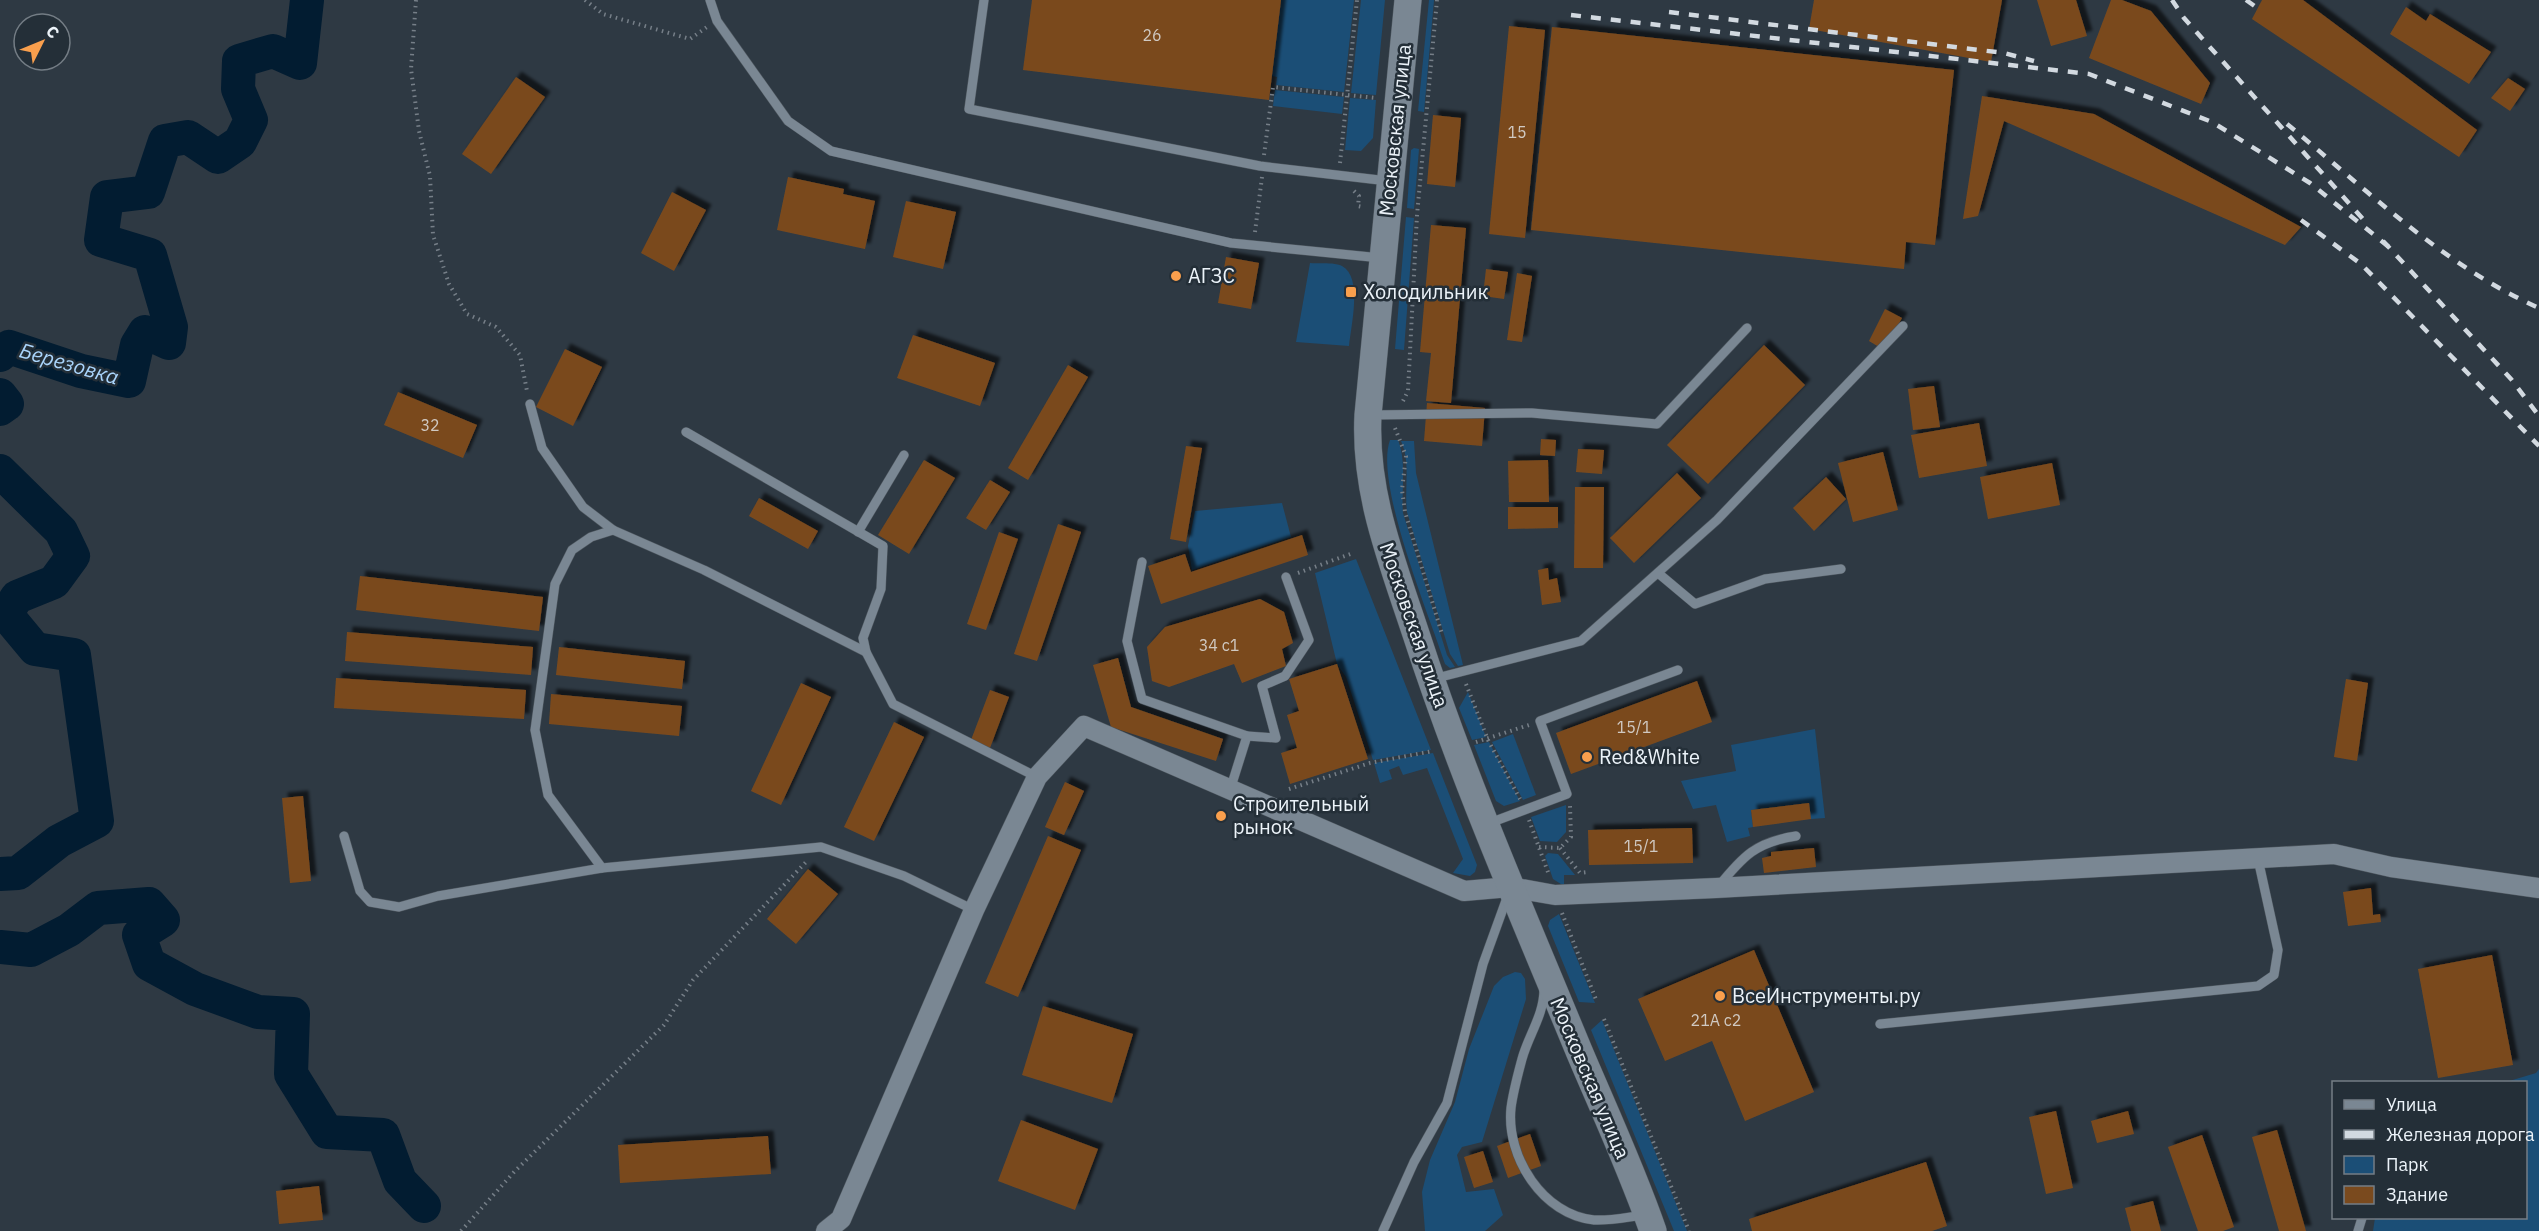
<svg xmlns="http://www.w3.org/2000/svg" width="2539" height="1231" font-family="'IBM Plex Sans',sans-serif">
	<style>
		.green { fill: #1b4e76 }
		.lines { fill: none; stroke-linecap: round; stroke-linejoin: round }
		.river { stroke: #021c31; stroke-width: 34 }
		.building { fill: #7a4a1e; filter: url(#shadow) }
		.lane-casing { stroke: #4e575f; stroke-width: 10 }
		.street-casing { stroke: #4e575f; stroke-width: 21 }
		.secondary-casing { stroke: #4e575f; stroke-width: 28 }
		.path { stroke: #767f88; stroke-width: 4; stroke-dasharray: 1.5 4.5; stroke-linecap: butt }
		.lane { stroke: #7a8793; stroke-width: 9 }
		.street { stroke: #7a8793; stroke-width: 20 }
		.secondary { stroke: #7a8793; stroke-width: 27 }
		.rail { stroke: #d2d9e0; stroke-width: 4.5; stroke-dasharray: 10 10; stroke-linecap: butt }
		.poi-dot { fill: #f99f4d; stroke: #242f38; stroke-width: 2 }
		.labels { text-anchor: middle; stroke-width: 5; stroke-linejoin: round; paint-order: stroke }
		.number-label { font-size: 16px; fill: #d0c9c2 }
		.street-label { font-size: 20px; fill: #ecf3f9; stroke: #242f38 }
		.poi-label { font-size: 20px; fill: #ecf3f9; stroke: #242f38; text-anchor: start }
		.water-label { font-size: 21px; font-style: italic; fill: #aad5fc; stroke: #242f38 }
	</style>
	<defs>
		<filter id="shadow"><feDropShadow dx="5.5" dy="-5.5" stdDeviation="1.5" flood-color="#0009"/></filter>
	</defs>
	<rect width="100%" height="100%" fill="#2e3943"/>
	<g class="green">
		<path d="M1281,0h73l-10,92 -68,-7 1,-8 -5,-1z"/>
		<path d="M1361,0h24l-9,95 -25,-2z"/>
		<path d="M1429,0h5l-10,112 -6,-1z"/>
		<path d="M1275,90l69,7 -2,17 -69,-8z"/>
		<path d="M1350,98l26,2 -3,38 -12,13 -16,-1z"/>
		<path d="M1414,148l5,1 -5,60 -7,-1 4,-58z"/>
		<path d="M1406,217l8,1 -10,132 -9,-1z"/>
		<path d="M1310,263c9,1 24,-1 32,3 21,11 9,60 7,80l-53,-4z"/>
		<path d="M1390,440h8c9,23 3,48 5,73l44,142 8,12 -5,1 -5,-4c-15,-47 -71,-181 -55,-224z"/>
		<path d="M1401,441h13l2,32 47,192 -5,1 -8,-12 -43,-142c-3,-24 4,-49 -6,-71z"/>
		<path d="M1282,503l9,34 -99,33 -4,-24 7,-35z"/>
		<path d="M1356,559l75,191 -58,10 -27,-83 -9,-13 -22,-91z"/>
		<path d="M1468,692l18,45 -14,3 -13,-32z"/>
		<path d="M1815,729l10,89 -14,1 -3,-16 -57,7 2,17 -5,1 2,8 -23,6 -11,-37 -23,4 -12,-28 55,-10 -5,-26z"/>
		<path d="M1513,734l23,61 -13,5 -31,-58z"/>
		<path d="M1489,742l31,59 -16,5 -8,-5 -22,-56z"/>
		<path d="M1433,753l44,112 -2,7 -5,4 -17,-3 10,-14 -36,-91 -24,7 -4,-9 -10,4 3,9 -12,4 -6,-20z"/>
		<path d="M1566,805v27l-9,10 -17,-1 -9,-24z"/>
		<path d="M1548,853l10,1 17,21h-11v11l-11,-7 -8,-23z"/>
		<path d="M1559,914l36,89 -16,-1 -31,-76 2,-6z"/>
		<path d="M1515,972l6,1 4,6 1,20 -44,143 -20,5 -5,8 9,37 28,-3 9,26 -18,16h-60l-3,-39 8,-32 25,-58 14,-53 25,-63 9,-9z"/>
		<path d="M1602,1020l85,211h-13l-83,-201z"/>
		<path d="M2539,1069v162h-166l2,-13h151v-136h-20l30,-9z"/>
	</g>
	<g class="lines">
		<g class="river">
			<path d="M0,355l9,-8 72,24 48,10 8,-36 8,-13 24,11 2,-16 -21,-72 -49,-15 6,-43 41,-5 17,-51 23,-4 30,20 22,-15 11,-22 -13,-31 1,-28 34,-10 27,12 7,-63"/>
			<path d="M0,395l7,9 -7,5"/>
			<path d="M0,471l61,60 12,25 -19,26 -37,15 -11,17 29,35 39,6 23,166 -38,20 -41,32 -18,1"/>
			<path d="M0,947l31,3 38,-20 29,-22 51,-4 14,16 -24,15 10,29 46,25 63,23 35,2 -2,60 36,58 56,3 17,46 24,25"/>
		</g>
	</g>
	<g class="building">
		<path d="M1032,0h249l-12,100 -246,-30z"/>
		<path d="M1814,0h188l-11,62 -182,-33z"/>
		<path d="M2037,0h39l11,36 -36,10z"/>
		<path d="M2111,0h11l29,11 59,72 -9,21 -112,-46z"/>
		<path d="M2262,0h41l174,130 -18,27 -207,-138z"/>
		<path d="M2406,7l20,14 4,-7 61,38 -22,32 -79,-50z"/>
		<path d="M1509,26l36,4 -20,208 -36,-4z"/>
		<path d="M1552,27l402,43 -19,175 -29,-3 -2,27 -373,-39z"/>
		<path d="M516,77l29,20 -54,77 -29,-20z"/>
		<path d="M2508,78l17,11 -15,22 -19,-13z"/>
		<path d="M1982,96l112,18 207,113 -16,18 -281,-124 -26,95 -15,3z"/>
		<path d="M1433,115l28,3 -6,69 -28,-3z"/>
		<path d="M788,177l56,12 -1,5 32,7 -10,48 -88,-19z"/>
		<path d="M672,192l34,18 -32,61 -33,-18z"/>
		<path d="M906,201l50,11 -13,57 -50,-12z"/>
		<path d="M1431,225l35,3 -15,175 -25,-2 5,-48 -11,-1z"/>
		<path d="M1226,257l33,6 -8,46 -33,-6z"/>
		<path d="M1486,269l22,3 -4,27 -21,-3z"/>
		<path d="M1517,273l15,3 -10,66 -15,-2z"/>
		<path d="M1885,309l17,9 -18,32 -15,-9z"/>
		<path d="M913,335l82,28 -15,43 -83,-28z"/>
		<path d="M1764,345l41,40 -97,99 -41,-39z"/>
		<path d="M565,349l37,18 -29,59 -37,-19z"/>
		<path d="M1068,365l20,12 -60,103 -20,-12z"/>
		<path d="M1934,386l6,41 -27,3 -5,-41z"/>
		<path d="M398,392l79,33 -14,33 -79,-33z"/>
		<path d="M1427,403l58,5 -3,38 -58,-5z"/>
		<path d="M1979,423l8,43 -68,12 -8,-43z"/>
		<path d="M1541,439l15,1 -1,16 -15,-1z"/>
		<path d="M1186,446l16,2 -16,94 -16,-3z"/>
		<path d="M1578,449l26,1 -2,24 -26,-2z"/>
		<path d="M1883,452l15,58 -45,12 -15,-59z"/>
		<path d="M924,460l31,18 -46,76 -31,-19z"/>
		<path d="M1548,460l1,42h-40l-1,-41z"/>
		<path d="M2052,463l8,42 -72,14 -8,-42z"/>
		<path d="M1677,473l24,25 -67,65 -24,-25z"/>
		<path d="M1826,477l20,22 -32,32 -21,-23z"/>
		<path d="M990,480l20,12 -24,38 -20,-12z"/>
		<path d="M1575,487h29l-1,81h-29z"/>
		<path d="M759,498l59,33 -10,18 -59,-33z"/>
		<path d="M1508,507h50v21l-50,1z"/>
		<path d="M1058,524l23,8 -44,129 -23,-7z"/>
		<path d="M999,532l19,7 -32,91 -19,-6z"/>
		<path d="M1302,535l6,20 -147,49 -13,-38 37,-12 6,18z"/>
		<path d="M1548,568l1,12 8,-2 4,24 -19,3 -4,-35z"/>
		<path d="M360,576l183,21 -4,34 -183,-21z"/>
		<path d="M1260,599l24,13 9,31 -11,6 4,17 -44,17 -8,-19 -65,23 -17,-6 -5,-34 18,-20z"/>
		<path d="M347,632l186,15 -2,28 -186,-14z"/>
		<path d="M559,647l126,14 -3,28 -126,-14z"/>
		<path d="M1118,658l13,49 92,32 -7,22 -105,-34 -18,-62z"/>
		<path d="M1337,664l31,95 -78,25 -9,-31 16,-5 -10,-33 12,-4 -10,-32z"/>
		<path d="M336,678l190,12 -2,29 -190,-11z"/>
		<path d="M2346,679l22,4 -11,78 -23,-4z"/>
		<path d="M1697,681l15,41 -141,52 -15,-41z"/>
		<path d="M801,683l30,14 -50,108 -30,-14z"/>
		<path d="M990,690l19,7 -19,51 -19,-8z"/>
		<path d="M551,694l131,12 -3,30 -130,-12z"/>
		<path d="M894,722l30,15 -50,104 -30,-14z"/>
		<path d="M1065,782l19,9 -20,44 -19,-8z"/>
		<path d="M303,796l8,85 -21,2 -8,-85z"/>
		<path d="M1809,803l2,16 -58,8 -2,-17z"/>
		<path d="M1692,828l1,35 -104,2 -1,-35z"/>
		<path d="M1048,836l33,14 -63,147 -33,-14z"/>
		<path d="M1814,848l2,19 -52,6 -2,-15 9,-2v-4z"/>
		<path d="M808,869l30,25 -42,50 -29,-25z"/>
		<path d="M2371,888l2,27 7,-1 1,8 -33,4 -5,-34z"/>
		<path d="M1754,950l60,142 -69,29 -33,-80 -47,20 -27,-62z"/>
		<path d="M2492,955l21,110 -75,13 -20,-109z"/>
		<path d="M1043,1006l90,28 -21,69 -90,-28z"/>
		<path d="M2056,1111l17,77 -27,6 -17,-77z"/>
		<path d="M2128,1111l6,23 -37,9 -6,-22z"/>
		<path d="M1021,1120l77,29 -23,61 -77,-29z"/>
		<path d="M2277,1130l29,101h-27l-27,-94z"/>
		<path d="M1530,1134l11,32 -33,12 -11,-32z"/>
		<path d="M2202,1135l32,92 -11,4h-25l-30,-84z"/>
		<path d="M768,1136l3,38 -151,9 -2,-38z"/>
		<path d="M1483,1151l10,31 -19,6 -10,-31z"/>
		<path d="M1926,1162l21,64 -15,5h-180l-3,-12z"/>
		<path d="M319,1186l4,34 -44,4 -3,-33z"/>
		<path d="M2153,1201l8,30h-30l-6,-23z"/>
	</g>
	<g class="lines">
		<g class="lane-casing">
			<g id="lane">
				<path d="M710,0l7,21 71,100 43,30 400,92 150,15"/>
				<path d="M984,0l-15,109 291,57 128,15"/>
				<path d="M530,404l12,44 41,59 30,23 91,40 162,82"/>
				<path d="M1372,415l160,-2 125,11 90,-96"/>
				<path d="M686,432l197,114 -2,43 -18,49 3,14 27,52 144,73"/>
				<path d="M613,530l-22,7 -19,13 -17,34 -20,146 13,65 54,73 219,-21 83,29 70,34"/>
				<path d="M858,532l46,-77"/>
				<path d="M1142,562l-15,79 15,58 105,37 -17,54"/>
				<path d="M1658,573l37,31 70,-25 76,-10"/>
				<path d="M1433,679l148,-38 136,-121 186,-194"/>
				<path d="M1247,736l29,2 -14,-52 23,-10 24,-36 -23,-63"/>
				<path d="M1487,824l80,-30 -27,-73 138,-51"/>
				<path d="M344,836l16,55 10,11 29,5 39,-11 164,-28"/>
				<path d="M1718,887c25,-31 38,-45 78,-51"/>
				<path d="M1544,989c0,26 -15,45 -22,70 -4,15 -9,33 -11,49 -5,49 32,107 83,112 16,1 34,-3 50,-5"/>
				<path d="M1880,1024l378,-38 16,-11 4,-25 -20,-91"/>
				<path d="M1383,1231l31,-69 33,-59 36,-139 25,-69"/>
				<path d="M2358,1231l4,-13"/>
			</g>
		</g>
		<g class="street-casing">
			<path id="street" d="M826,1231l15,-12 133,-309 63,-133 47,-51 380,165 46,-4 45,8 161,-7 618,-34 57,13 148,21"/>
		</g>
		<g class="secondary-casing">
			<path id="secondary" d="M1408,0l-40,415c-4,78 24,146 48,219 46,142 106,279 163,417 25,59 53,119 74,180"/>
		</g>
		<g class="path">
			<path d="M416,0l-5,69 8,62 11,45 3,59 16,49 18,30 29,13 24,28 7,36"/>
			<path d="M585,0l18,14 87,25 17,-12"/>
			<path d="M1264,155l9,-68 103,11"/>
			<path d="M1340,163l17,-163"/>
			<path d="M1354,191l5,5 -1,10 5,1"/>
			<path d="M1255,232l7,-55"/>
			<path d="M1403,401l5,-10 9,-176 20,-215"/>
			<path d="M1395,428l11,28 -4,34 3,22 37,122"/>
			<path d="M1298,573l55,-20"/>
			<path d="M1466,684l22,56 32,59"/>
			<path d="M1476,742l53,-17"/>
			<path d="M1289,789l81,-26 63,-12"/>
			<path d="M1529,820l20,55"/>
			<path d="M1539,847l21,1 11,-11 -1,-31"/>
			<path d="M1560,848l20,25 8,-1"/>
			<path d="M1562,913l35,89"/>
			<path d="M1604,1019l85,212"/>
			<path d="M461,1231l54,-60 149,-146 29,-45 113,-118"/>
		</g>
		<use href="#lane" class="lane"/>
		<use href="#street" class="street"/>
		<use href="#secondary" class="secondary"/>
		<g class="rail">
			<path d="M2172,0l12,18 179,201"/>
			<path d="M2246,0l10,7"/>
			<path d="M1669,12l335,41 30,8"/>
			<path d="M1571,15l518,59 123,48 98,61 79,64"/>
			<path d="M2287,124c80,66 157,142 252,184"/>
			<path d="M2301,220l60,44 178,182"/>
			<path d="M2383,241l128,138 28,37"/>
		</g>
	</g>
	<g class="poi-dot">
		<circle cx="1176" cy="276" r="6"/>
		<rect x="1345" y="286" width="12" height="12" rx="3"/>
		<circle cx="1587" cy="757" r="6"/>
		<circle cx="1221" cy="816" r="6"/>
		<circle cx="1720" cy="996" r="6"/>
	</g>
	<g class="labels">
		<g class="number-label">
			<text x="1152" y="41">26</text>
			<text x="1517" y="138">15</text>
			<text x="430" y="431">32</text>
			<text x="1219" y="651">34 с1</text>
			<text x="1634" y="733">15/1</text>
			<text x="1641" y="852">15/1</text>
			<text x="1716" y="1026">21А с2</text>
		</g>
		<g class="street-label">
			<text transform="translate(1395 130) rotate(-84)" y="7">Московская улица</text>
			<text transform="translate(1414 625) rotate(71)" y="7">Московская улица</text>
			<text transform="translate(1590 1078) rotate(67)" y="7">Московская улица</text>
		</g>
		<g class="poi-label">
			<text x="1188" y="283">АГЗС</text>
			<text x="1363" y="299">Холодильник</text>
			<text x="1599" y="764">Red&amp;White</text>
			<text x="1233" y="811">Строительный<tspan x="1233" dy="23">рынок</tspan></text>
			<text x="1732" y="1003">ВсеИнструменты.ру</text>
		</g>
		<g class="water-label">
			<text transform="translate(69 364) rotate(16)" y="7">Березовка</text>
		</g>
	</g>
	<rect x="2332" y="1081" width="195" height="138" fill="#242f38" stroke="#747d85" stroke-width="1.5"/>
	<rect x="2344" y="1100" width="30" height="9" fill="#7a8793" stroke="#747d85" stroke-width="1.5"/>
	<text x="2386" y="1111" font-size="18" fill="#ecf3f9">Улица</text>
	<rect x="2344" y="1130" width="30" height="9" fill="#d2d9e0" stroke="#747d85" stroke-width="1.5"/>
	<text x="2386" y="1141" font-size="18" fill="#ecf3f9">Железная дорога</text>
	<rect x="2344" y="1156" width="30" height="18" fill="#1b4e76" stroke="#747d85" stroke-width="1.5"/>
	<text x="2386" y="1171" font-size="18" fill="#ecf3f9">Парк</text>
	<rect x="2344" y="1186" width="30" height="18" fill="#7a4a1e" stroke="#747d85" stroke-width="1.5"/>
	<text x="2386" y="1201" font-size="18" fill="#ecf3f9">Здание</text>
	<g transform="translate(42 42) rotate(47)"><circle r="28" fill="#242f38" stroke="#747d85" stroke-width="1.5"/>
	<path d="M0-4.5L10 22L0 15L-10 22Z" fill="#f99f4d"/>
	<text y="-9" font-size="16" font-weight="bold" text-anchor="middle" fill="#ecf3f9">С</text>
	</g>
</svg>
